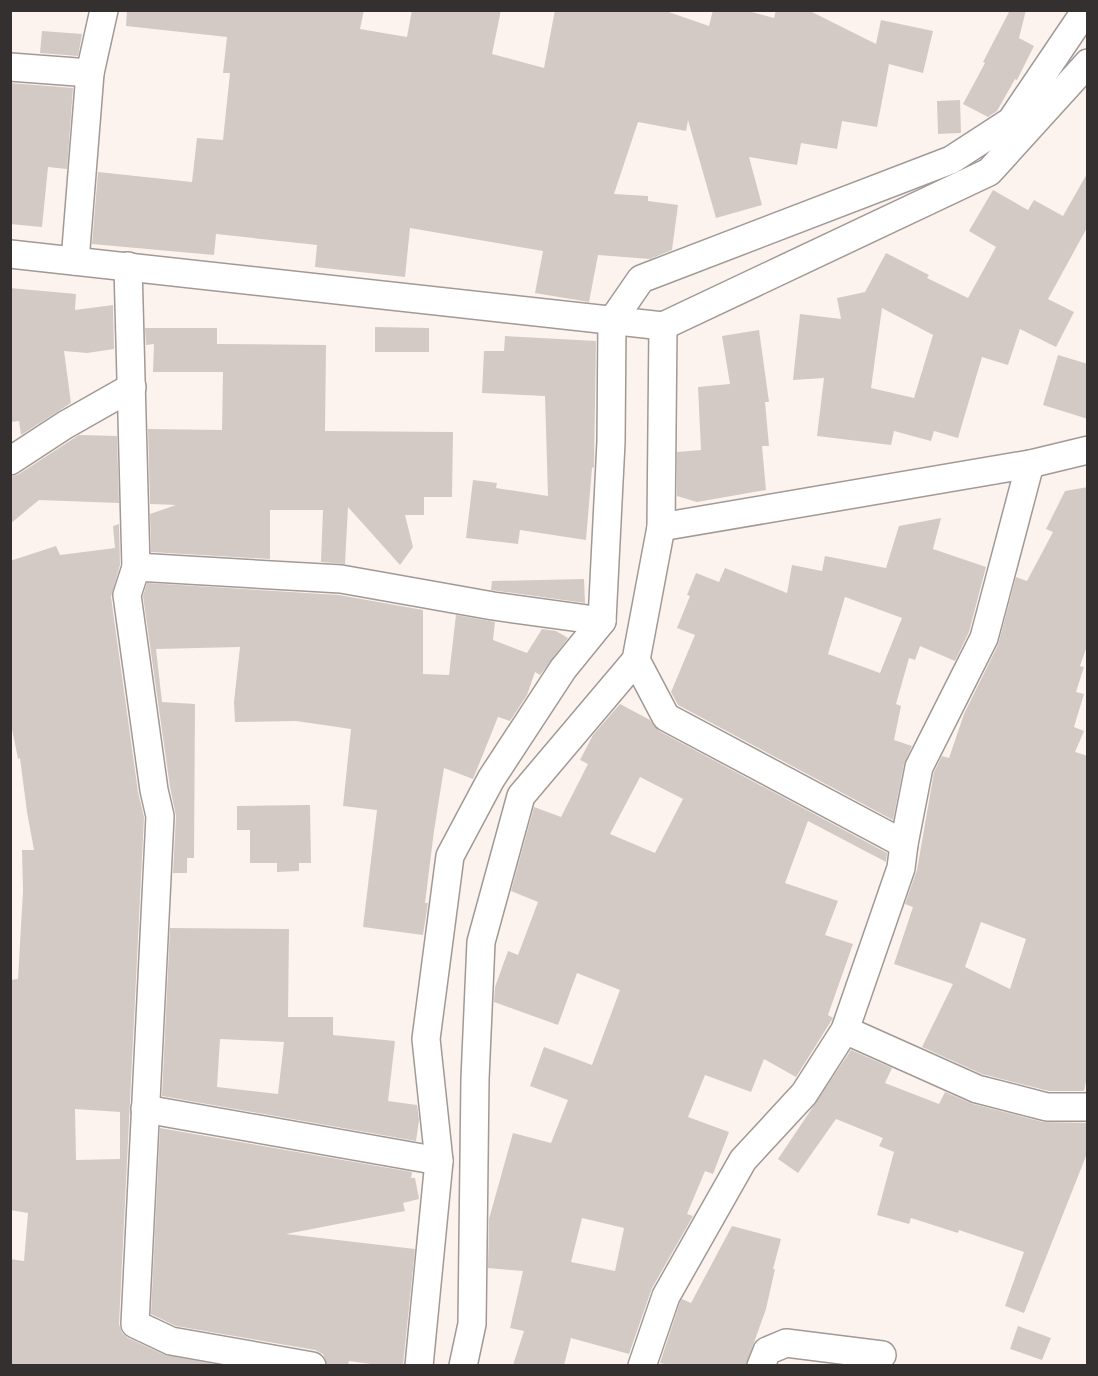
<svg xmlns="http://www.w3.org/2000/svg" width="1098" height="1376" font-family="Jost,sans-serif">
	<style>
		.building { fill: #d3cac6; fill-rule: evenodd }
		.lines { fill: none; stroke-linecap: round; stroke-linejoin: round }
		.minor-casing { stroke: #a19995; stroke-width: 30 }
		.minor { stroke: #fff; stroke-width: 27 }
	</style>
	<rect width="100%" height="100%" fill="#fcf3ef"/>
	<g class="building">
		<path d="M127,10h237l-4,19 47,8 5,-27h89l-9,44 52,14 11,-58h108l46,16 4,-16h31l30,8 2,-8h32l68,34 5,-24 52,11 -10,42 -34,-9 -12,63 -35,-6 -5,28 -36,-6 -4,22 -48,-8 13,48 -46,13 -28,-98 -2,11 -48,-9 -24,72 34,2v5l30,4 -6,45 -22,9 -52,-4 -9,47 -54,-9 8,-42 -133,-23 -5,49 -90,-10 2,-22 -101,-11 -2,21 -122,-11 6,-72 94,10 5,-44 26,2 7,-67h-7l4,-36 -101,-11z"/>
		<path d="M1010,10h16l-7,28 15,8 -17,34 -2,-1 -18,32 -9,6 -25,-13 22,-41 -2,-1z"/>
		<path d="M42,31l40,3 -4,22 -38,-3z"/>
		<path d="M10,83l63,5 -6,81 -19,-2 -6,60 -32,-3z"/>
		<path d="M960,100l1,33 -23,1 -1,-33z"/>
		<path d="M1088,172v54l-40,73 26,13 -18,35 -36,-18 -12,36 -26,-8 -24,81 -24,-7 -3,10 -37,-10 -3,14 -74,-9 7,-58 -31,2 7,-66 41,5 -4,-21 28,-6 21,-39 43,22 -2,3 41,20 28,-51 -27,-16 24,-41 35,20 6,-10 29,16zM882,308l51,27 -19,63 -43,-10z"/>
		<path d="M10,288l66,6 -1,16 38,-5 1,44 -27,4 -23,-2 7,52 -50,32 -2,-14 -9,1z"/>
		<path d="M375,327l54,1v24h-54z"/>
		<path d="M145,328h72v16l109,1 -1,86 128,1 -1,65h-28v18h-19l8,32 -13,18 -52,-58 -3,57 -24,-2 2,-52h-53v49l-119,-7 -1,-38 26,-9 -26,-1 -2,-75 74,1 1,-58h-70l1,-28 -8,1z"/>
		<path d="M759,330l10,72h-4l4,44h-7l4,44 -69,12 -20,-6v-44l24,-2 -3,-63 32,-3 -8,-48z"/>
		<path d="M505,336l91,5 -2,126 -2,1 -6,72 -66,-10 -2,14 -52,-6 7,-58 24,3 -1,5 52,8 -3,-100 -63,-3 2,-42h20z"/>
		<path d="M1058,355l30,9v55l-45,-14z"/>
		<path d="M79,435l38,1 2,67 -80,-3 -29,24v-47l9,-3z"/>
		<path d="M1088,487v156l-8,23 4,1 -8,25 8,2 -10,33 10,4 -9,21 13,4v316l-4,19h-35l-67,-17 -60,-27 31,-63 -59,-20 19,-57 -8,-3 12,-34 17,-98 8,-16 7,2 15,-44 34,-69 18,-68 11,4 26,-49 -7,-3 19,-38zM981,922l45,17 -16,50 -45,-22z"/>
		<path d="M941,518l-8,31 53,18 -17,65 -14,29 -35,-15 -5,14 -6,-2 -13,46 5,2 -7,34 18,6 -8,18 -11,56 -215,-115 -7,-13 24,-57 -18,-7 13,-32 -3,-1 9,-22 23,9 6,-14 62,25 5,-28 30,6 3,-15 61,12 13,-42zM845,597l57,21 -22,55 -52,-19z"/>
		<path d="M119,524l1,41 -9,32 27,195 6,25 -25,507 3,9 6,5 37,17 54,10h-209v-106l14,2 4,-48 -18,-3v-230l8,-1 5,-88 -1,-41h12l-7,-38 -7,-54 -2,1 -8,-40v-158l46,-15 4,9 55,-7 -2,-22zM75,1109l45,3v47l-44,1z"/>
		<path d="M584,579l1,24 -94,-13 1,-9z"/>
		<path d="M147,583l192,12 84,15v64l26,1 7,-60 39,7 -2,18 34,13 15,-24 14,2 12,7 -28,37 -5,-3 -8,23 -17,26 -12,-4 -25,62 -29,-11 -10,63 -9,72h3l-5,32 -60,-8 14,-117 -34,-4 8,-77 -55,-8 -61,1 -1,-20 6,-55 -84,2 6,53 33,2 -1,154h-7v15h-14l3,-57 -6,-29 -27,-191z"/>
		<path d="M620,704l30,16 9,11 228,122 -1,9 -78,-41 -23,62 53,18 -13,34 28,9 -25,71 5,3 -37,59 -32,-18 -13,33 -46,-17 -17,42 41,15 -16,42 -8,-3 -18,43 6,2 -41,72 -23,66 -58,-16 -7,27h-51l11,-34 -14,-3 13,-57 -35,-3 1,-49 24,-86 38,10 17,-43 -38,-14 14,-39 48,18 28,-75 -43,-17 -19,52 -64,-23 1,-15 13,-36 10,4 20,-53 -27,-11 23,-84 27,10 27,-53 -8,-4 13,-25zM640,777l43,22 -28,54 -45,-19zM582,1218l42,10 -9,43 -44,-9z"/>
		<path d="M310,805l1,58h-12v8l-22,1v-9h-27v-33h-13v-24z"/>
		<path d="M170,928l119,1 -1,88h45v18l62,6 -7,60 29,4 2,15 -3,21 -254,-45zM220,1039l64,3 -6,52 -61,-7z"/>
		<path d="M851,1050l41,18 -7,15 54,21 6,-12 28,12 70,18 45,1v28l-64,162 -19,-7 19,-54 -65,-22 -1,3 -47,-15 -2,6 -32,-9 17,-63 -15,-6 4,-8 -47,-19 -38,54 -20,-14z"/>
		<path d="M160,1128l252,44 -1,6h4l4,21 -16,4 2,8 -119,23 129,15 -12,116h-25l-29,-4 -1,4h-21l-4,-11 -8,-4 -139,-24 -25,-12z"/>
		<path d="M732,1226l49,13 -8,30h2l-9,40 -20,56h-76l-10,-2 20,-61 2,-3 9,4z"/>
		<path d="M1018,1326l33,12 -9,22 -32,-11z"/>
	</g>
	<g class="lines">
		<g class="minor-casing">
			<g id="minor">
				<path d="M10,67l80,6"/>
				<path d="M10,254l653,72 326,-154 99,-109"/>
				<path d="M75,261l15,-188 14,-63"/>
				<path d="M128,266l8,301"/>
				<path d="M10,461l55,-36 67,-38"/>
				<path d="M661,527l369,-63 58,-14"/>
				<path d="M636,660l30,57 238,127"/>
				<path d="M845,1030l132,59 70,18h41"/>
				<path d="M145,1109l294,52"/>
				<path d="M312,1366l-141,-25 -36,-17 25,-508 -6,-26 -27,-195 9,-28 205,12 152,27 109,15"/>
				<path d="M419,1366l20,-205 -13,-122 24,-183 41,-77 72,-110 39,-48 9,-179 1,-121 29,-42 310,-119 60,-39 75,-111"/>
				<path d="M463,1366l9,-42 3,-245 6,-137 40,-146 115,-136 25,-133 2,-201"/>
				<path d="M642,1366l24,-70 77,-136 61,-66 41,-64 56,-162 3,-24 15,-77 65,-129 46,-174"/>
				<path d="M761,1366l6,-15 19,-8 96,12"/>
			</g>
		</g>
		<use href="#minor" class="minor"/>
	</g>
	<rect width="1098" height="1376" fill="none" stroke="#34302f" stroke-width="24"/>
</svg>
